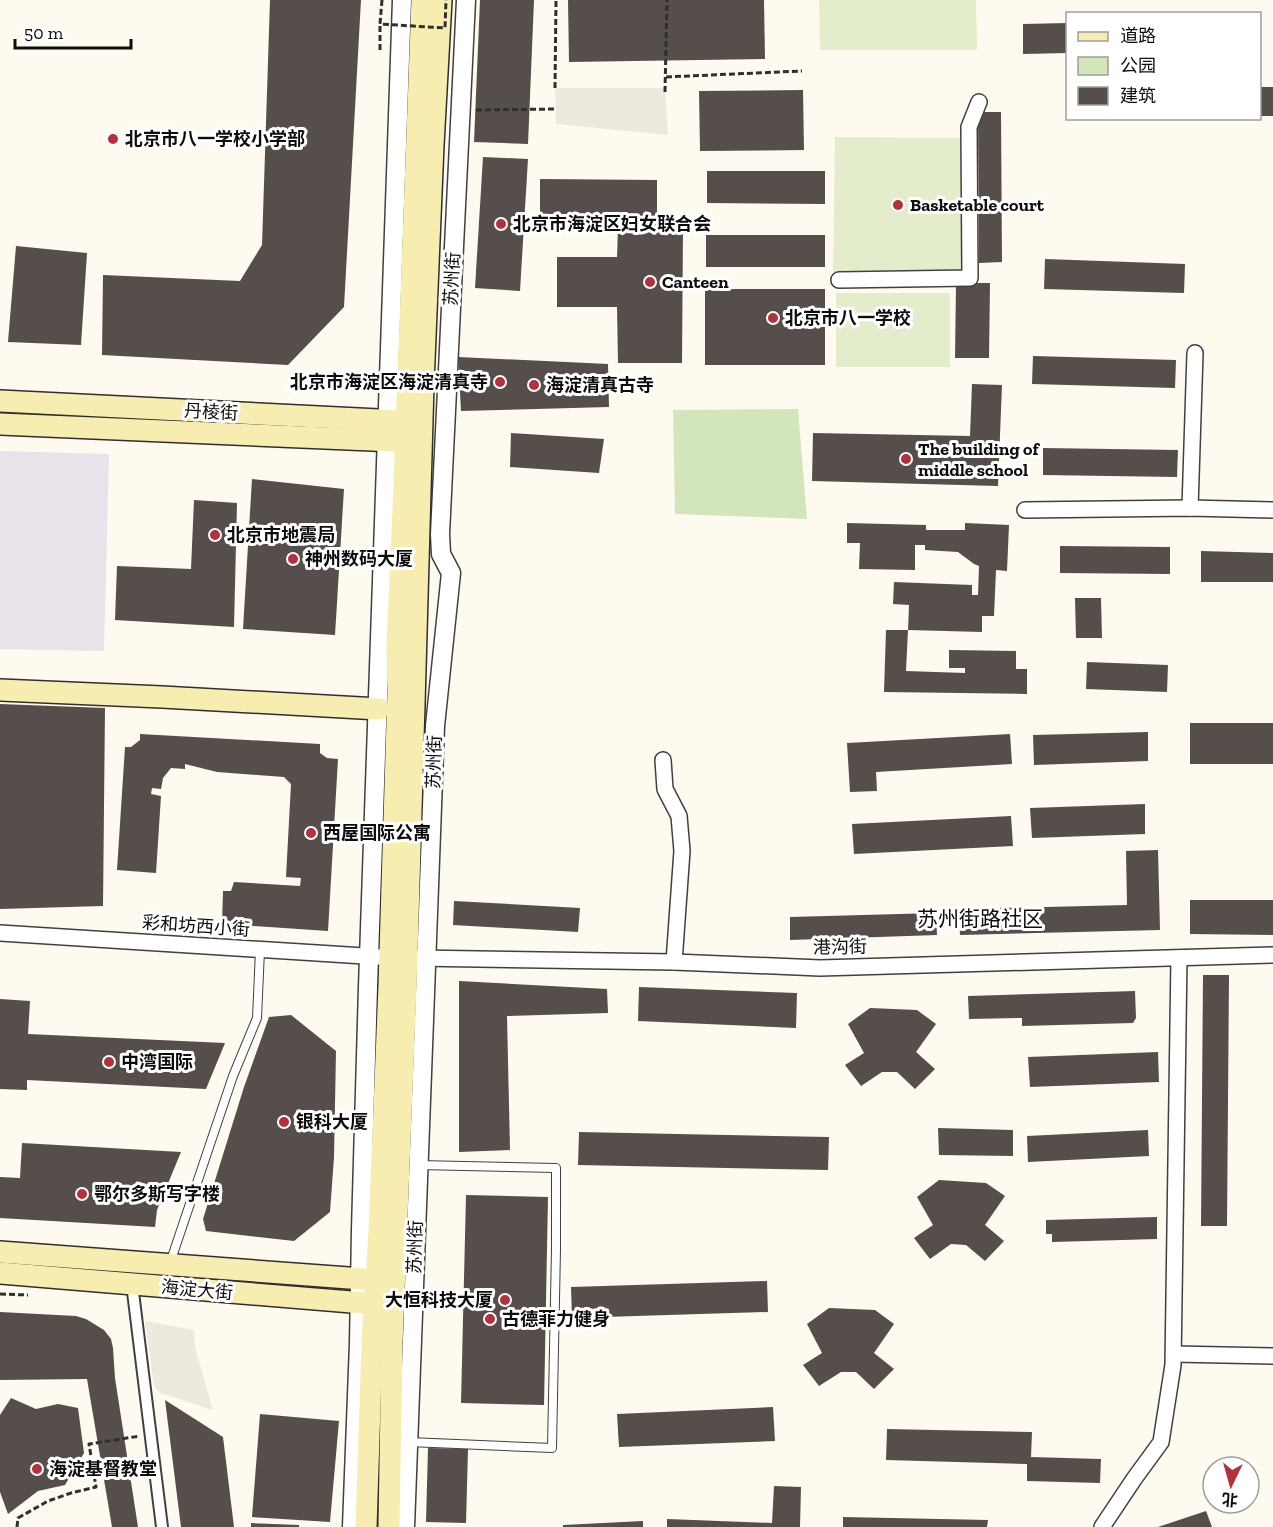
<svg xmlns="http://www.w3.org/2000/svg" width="1273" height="1527" font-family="'Zilla Slab','Noto Sans SC',serif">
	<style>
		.industrial { fill: #eae2eb }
		.green { fill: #d3e5bb }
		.pitch { fill: #e3edcc }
		.plaza { fill: #ede9df }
		.building { fill: #554e4b }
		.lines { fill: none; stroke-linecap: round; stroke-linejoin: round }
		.service-casing { stroke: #404040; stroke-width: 10 }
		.pedestrian-casing { stroke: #404040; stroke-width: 14 }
		.minor-casing { stroke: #404040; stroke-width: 18 }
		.tertiary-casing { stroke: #404040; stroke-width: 21 }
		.secondary-casing { stroke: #2f2f2f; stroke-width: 24 }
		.path { stroke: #2f2f2f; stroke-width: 3; stroke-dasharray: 6 3; stroke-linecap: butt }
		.service { stroke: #fff; stroke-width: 8 }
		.pedestrian { stroke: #fff; stroke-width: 10 }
		.minor { stroke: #fff; stroke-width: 15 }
		.tertiary { stroke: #fff; stroke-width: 18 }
		.secondary { stroke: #f8edb0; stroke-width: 21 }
		.path-bridge { stroke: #2f2f2f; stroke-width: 3; stroke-dasharray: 6 3; stroke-linecap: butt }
		.poi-dot { fill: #b2313c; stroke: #fff; stroke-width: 2 }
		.labels { text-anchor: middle; stroke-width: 6; stroke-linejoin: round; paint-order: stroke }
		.poi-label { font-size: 18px; font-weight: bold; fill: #0d0d0d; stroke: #fff; text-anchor: start }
		.street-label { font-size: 18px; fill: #0d0d0d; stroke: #fff }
		.quarter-label { font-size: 21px; fill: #0d0d0d; stroke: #fff }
	</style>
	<rect width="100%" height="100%" fill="#fefaef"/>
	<path class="industrial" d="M0,451l109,3 -5,197 -104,-2z"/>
	<path class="green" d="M798,409l9,110 -132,-5 -2,-104z"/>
	<g class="pitch">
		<path d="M819,0h157l1,50h-157z"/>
		<path d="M835,137l127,1 -1,135 -128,-1z"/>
		<rect x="836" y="293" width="114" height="74"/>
	</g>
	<g class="plaza">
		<path d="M555,88h110l3,47 -112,-11z"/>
		<path d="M145,1321l49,9 1,17 18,63 -53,-17 -6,-7z"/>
	</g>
	<g class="building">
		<path d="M270,0h91l-17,307 -56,58 -186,-10 1,-80 137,6 22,-36z"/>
		<path d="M480,0h54l-6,144 -54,-2z"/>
		<path d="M568,0h196l1,59 -196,3z"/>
		<path d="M1068,23v30l-45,1v-30z"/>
		<rect x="1260" y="87" width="13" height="29"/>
		<path d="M803,90l1,60 -104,1 -1,-60z"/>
		<path d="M978,112h23l1,150 -23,1z"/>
		<path d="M483,157l45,2 -8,132 -45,-3z"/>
		<path d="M707,171h118v33l-118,-1z"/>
		<path d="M540,179l117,1v48h26l-1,135h-64l-1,-56h-60v-50h60l1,-29 -78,-1z"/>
		<rect x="706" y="235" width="119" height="32"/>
		<path d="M16,246l71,7 -6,92 -73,-3z"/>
		<path d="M1045,259l140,5 -1,29 -140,-4z"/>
		<path d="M956,283h34l-1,75h-34z"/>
		<rect x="705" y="289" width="120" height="76"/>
		<path d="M1033,356l143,4 -1,28 -143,-4z"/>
		<path d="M458,357l150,7 1,43 -148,4z"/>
		<path d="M972,384l30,1 -4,101 -186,-5 1,-48 157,3z"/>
		<path d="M511,433l93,6 -5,34 -89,-6z"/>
		<path d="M1043,448l135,2 -1,27 -134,-2z"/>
		<path d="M252,479l92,10 -9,146 -92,-6z"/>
		<path d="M194,500l43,3 -3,124 -119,-7 2,-54 74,3z"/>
		<path d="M847,523l79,2v5h39v-7l44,2 -2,46 -11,-1 -2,46h-12v16l-74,-2 1,-25 -16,-1 1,-22 78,3v10h6l1,-29 -5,-2 -16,-12 -33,-2v-5h-10v25l-56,-1 1,-26h-13z"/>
		<path d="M1060,546l110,1v27l-110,-1z"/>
		<path d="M1201,551l72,2v29h-72z"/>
		<path d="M1075,598h26l1,40h-26z"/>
		<path d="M886,630h22l-2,41 59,2v-5h-16v-18l67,1v18h11v25l-143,-2z"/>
		<path d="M1087,662l81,3 -1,27 -81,-3z"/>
		<path d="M0,704l105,4 -2,198 -103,3z"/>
		<rect x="1190" y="723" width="83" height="41"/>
		<path d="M1148,732v29l-114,4 -1,-30z"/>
		<path d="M140,734l180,10v9l7,5 11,1 -10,172 -106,-7 1,-33h8l3,-9 66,4 1,-8 -15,-1 5,-93 -7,-7 -67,-5 -32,-8v5l-14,-1 -8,10 -2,11 -9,-1 -1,6 10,2 -5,77 -39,-3 8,-123h6l9,-7z"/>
		<path d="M1010,734l2,30 -136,8 1,19 -27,1 -3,-49z"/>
		<path d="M1145,804v30l-113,4 -2,-30z"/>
		<path d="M1011,816l2,30 -159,8 -2,-30z"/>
		<path d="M1158,850l2,80 -200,5 -1,-26 168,-4 -1,-54z"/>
		<path d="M1190,900h83v35l-83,-1z"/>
		<path d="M454,901l126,7 -2,24 -125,-7z"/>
		<path d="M936,913l1,22 -147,5v-23z"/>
		<path d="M1203,975h26l-2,251h-26z"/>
		<path d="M459,981l148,8 1,24 -101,3 3,134 -51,2z"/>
		<path d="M639,987l158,6 -1,35 -158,-7z"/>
		<path d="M1135,991l1,27 -3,5 -111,3v-8l-53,1 -1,-23z"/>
		<path d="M0,999l30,2 -2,33 197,9 -19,46 -179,-9v10l-27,-1z"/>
		<path d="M870,1008l47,2 19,14 -20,28 19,17 -20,20 -18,-17h-15l-21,14 -16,-21 19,-12 -16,-29z"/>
		<path d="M291,1015l45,36 -2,106 -4,55 -36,29 -88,-10 -3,-12 41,-132 25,-70z"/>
		<path d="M1158,1052l1,30 -129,5 -2,-30z"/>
		<path d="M938,1128l75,2v26l-74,-1z"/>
		<path d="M1148,1130l1,26 -121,6 -1,-26z"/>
		<path d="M579,1132l250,5 -1,33 -250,-5z"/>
		<path d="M22,1143l159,9 -24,58 -2,17 -155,-9v-41l20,1z"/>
		<path d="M939,1180l47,3 19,13 -20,29 19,16 -19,20 -19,-16 -15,-1 -21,15 -16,-21 19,-13 -16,-28z"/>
		<path d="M466,1195l82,2 -4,208 -83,-2z"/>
		<path d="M1157,1217v22l-105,3v-8h-6v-14z"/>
		<path d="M767,1281l1,31 -196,6 -1,-31z"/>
		<path d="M829,1308l46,2 19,14 -20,29 20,16 -20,20 -18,-17h-15l-22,14 -16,-21 19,-12 -15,-29z"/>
		<path d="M0,1312l76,4 10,3 18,11 7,9 2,9 2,30 23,149h-26l-25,-148 -87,1z"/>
		<path d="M11,1398l25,11 22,-5 20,4 6,45 -19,32 -27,6 -30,23 -8,-22v-77z"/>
		<path d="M165,1400l58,37 11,90h-53z"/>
		<path d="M773,1407l2,34 -156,6 -2,-33z"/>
		<path d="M260,1414l79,7 -9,101 -78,-5z"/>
		<path d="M887,1429l145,3 -1,25 70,2 -1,24 -73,-2v-17l-141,-4z"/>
		<path d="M428,1448l40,1 -2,74 -40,-1z"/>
		<path d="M774,1486l27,1 -1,40h-133v-8l105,4z"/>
		<path d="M1206,1511l6,16h-54z"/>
		<path d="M843,1517l145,3 -1,7h-144z"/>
		<path d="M643,1521v6h-80v-2z"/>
		<path d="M251,1523l48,2v2h-48z"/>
	</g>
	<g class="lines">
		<g class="service-casing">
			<g id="service">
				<path d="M170,1263l63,-187 24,-58 3,-68"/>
				<path d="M409,1442l143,6 4,-199v-81l-138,-3"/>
			</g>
		</g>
		<g class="pedestrian-casing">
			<path id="pedestrian" d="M132,1284l30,243"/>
		</g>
		<g class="minor-casing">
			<g id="minor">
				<path d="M839,280l131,-2 -1,-151 10,-25"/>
				<path d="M1190,508l5,-155"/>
				<path d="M1025,510l165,-2 83,2"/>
				<path d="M663,760l2,29 14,27 3,35 -8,111"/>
				<path d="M0,933l380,24"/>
				<path d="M416,958l258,4 146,6 453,-13"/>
				<path d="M1174,1354l99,2"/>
				<path d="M1102,1527l32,-48 27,-37 12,-77 6,-407"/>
			</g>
		</g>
		<g class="tertiary-casing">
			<g id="tertiary">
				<path d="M352,1527l7,-184 2,-113 7,-243 34,-987"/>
				<path d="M405,1527l30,-801 16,-153 -10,-19 -1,-20 26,-534"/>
			</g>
		</g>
		<g class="secondary-casing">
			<g id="secondary">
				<path d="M0,401l419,21"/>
				<path d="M0,424l419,18"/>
				<path d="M0,690l162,7 217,12"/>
				<path d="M0,1252l376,28"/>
				<path d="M0,1273l388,32"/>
				<path d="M366,1527l6,-184 7,-112 10,-245 9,-296 -1,-44 6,-137 19,-509"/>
				<path d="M389,1527l3,-183 14,-356 17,-604 10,-239 8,-145"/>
			</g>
		</g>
		<g class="path">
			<path d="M380,50v-26"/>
			<path d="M666,77l136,-6"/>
			<path d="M555,88l1,-88"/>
			<path d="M665,92l2,-92"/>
			<path d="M476,110l79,-1"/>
			<path d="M0,1294l28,1"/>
			<path d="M17,1527l1,-9 30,-17 23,-8 25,-6 -7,-43 51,-8"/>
		</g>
		<use href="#service" class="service"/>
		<use href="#pedestrian" class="pedestrian"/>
		<use href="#minor" class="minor"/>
		<use href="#tertiary" class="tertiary"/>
		<use href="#secondary" class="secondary"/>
		<path class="path-bridge" d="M382,0l-2,24 65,4 1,-28"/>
	</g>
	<g class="poi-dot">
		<circle cx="113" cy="139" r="6"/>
		<circle cx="898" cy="205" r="6"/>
		<circle cx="501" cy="224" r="6"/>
		<circle cx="650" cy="282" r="6"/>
		<circle cx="773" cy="318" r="6"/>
		<circle cx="500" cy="382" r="6"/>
		<circle cx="534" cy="385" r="6"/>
		<circle cx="906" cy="459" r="6"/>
		<circle cx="215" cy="535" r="6"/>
		<circle cx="293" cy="559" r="6"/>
		<circle cx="311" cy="833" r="6"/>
		<circle cx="109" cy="1062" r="6"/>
		<circle cx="284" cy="1122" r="6"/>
		<circle cx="82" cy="1194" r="6"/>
		<circle cx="505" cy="1300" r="6"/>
		<circle cx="490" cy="1319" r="6"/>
		<circle cx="37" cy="1469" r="6"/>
	</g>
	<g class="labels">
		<g class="poi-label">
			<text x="125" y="145">北京市八一学校小学部</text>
			<text x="910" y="211">Basketable court</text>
			<text x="513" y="230">北京市海淀区妇女联合会</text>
			<text x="662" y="288">Canteen</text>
			<text x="785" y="324">北京市八一学校</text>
			<text x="488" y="388" text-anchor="end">北京市海淀区海淀清真寺</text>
			<text x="546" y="391">海淀清真古寺</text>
			<text x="918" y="455">The building of<tspan x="918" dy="21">middle school</tspan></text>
			<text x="227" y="541">北京市地震局</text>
			<text x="305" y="565">神州数码大厦</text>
			<text x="323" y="839">西屋国际公寓</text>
			<text x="121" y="1068">中湾国际</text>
			<text x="296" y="1128">银科大厦</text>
			<text x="94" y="1200">鄂尔多斯写字楼</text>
			<text x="493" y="1306" text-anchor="end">大恒科技大厦</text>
			<text x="502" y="1325">古德菲力健身</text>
			<text x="49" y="1475">海淀基督教堂</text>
		</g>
		<g class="street-label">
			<text transform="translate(452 279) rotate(-87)" y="6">苏州街</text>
			<text transform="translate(211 412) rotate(3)" y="6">丹棱街</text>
			<text transform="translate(434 762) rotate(-88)" y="6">苏州街</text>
			<text transform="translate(196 926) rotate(4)" y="6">彩和坊西小街</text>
			<text transform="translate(840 947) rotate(-1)" y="6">港沟街</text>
			<text transform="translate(415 1247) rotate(-88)" y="6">苏州街</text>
			<text transform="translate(197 1290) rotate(5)" y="6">海淀大街</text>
		</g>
		<g class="quarter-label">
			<text x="980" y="926">苏州街路社区</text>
		</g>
	</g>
	<rect x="1066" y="12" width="195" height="108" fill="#ffffff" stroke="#9e9e9e" stroke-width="1.5"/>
	<rect x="1078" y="32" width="30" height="9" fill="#f8edb0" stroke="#9e9e9e" stroke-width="1.5"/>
	<text x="1120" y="42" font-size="18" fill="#0d0d0d">道路</text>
	<rect x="1078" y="57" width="30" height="18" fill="#d3e5bb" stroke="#9e9e9e" stroke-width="1.5"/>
	<text x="1120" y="72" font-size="18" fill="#0d0d0d">公园</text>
	<rect x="1078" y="87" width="30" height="18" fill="#554e4b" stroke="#9e9e9e" stroke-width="1.5"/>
	<text x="1120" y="102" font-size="18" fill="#0d0d0d">建筑</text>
	<g transform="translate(1231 1485) rotate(185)"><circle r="28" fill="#ffffff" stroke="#9e9e9e" stroke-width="1.5"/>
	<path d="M0-4.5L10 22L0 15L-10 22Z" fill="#b2313c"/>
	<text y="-9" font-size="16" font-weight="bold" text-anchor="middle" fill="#0d0d0d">北</text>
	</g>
	<path d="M15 39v9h116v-9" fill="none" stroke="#0d0d0d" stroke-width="3"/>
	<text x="24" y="39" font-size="18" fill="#0d0d0d" stroke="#ffffff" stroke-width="4.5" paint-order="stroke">50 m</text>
</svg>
